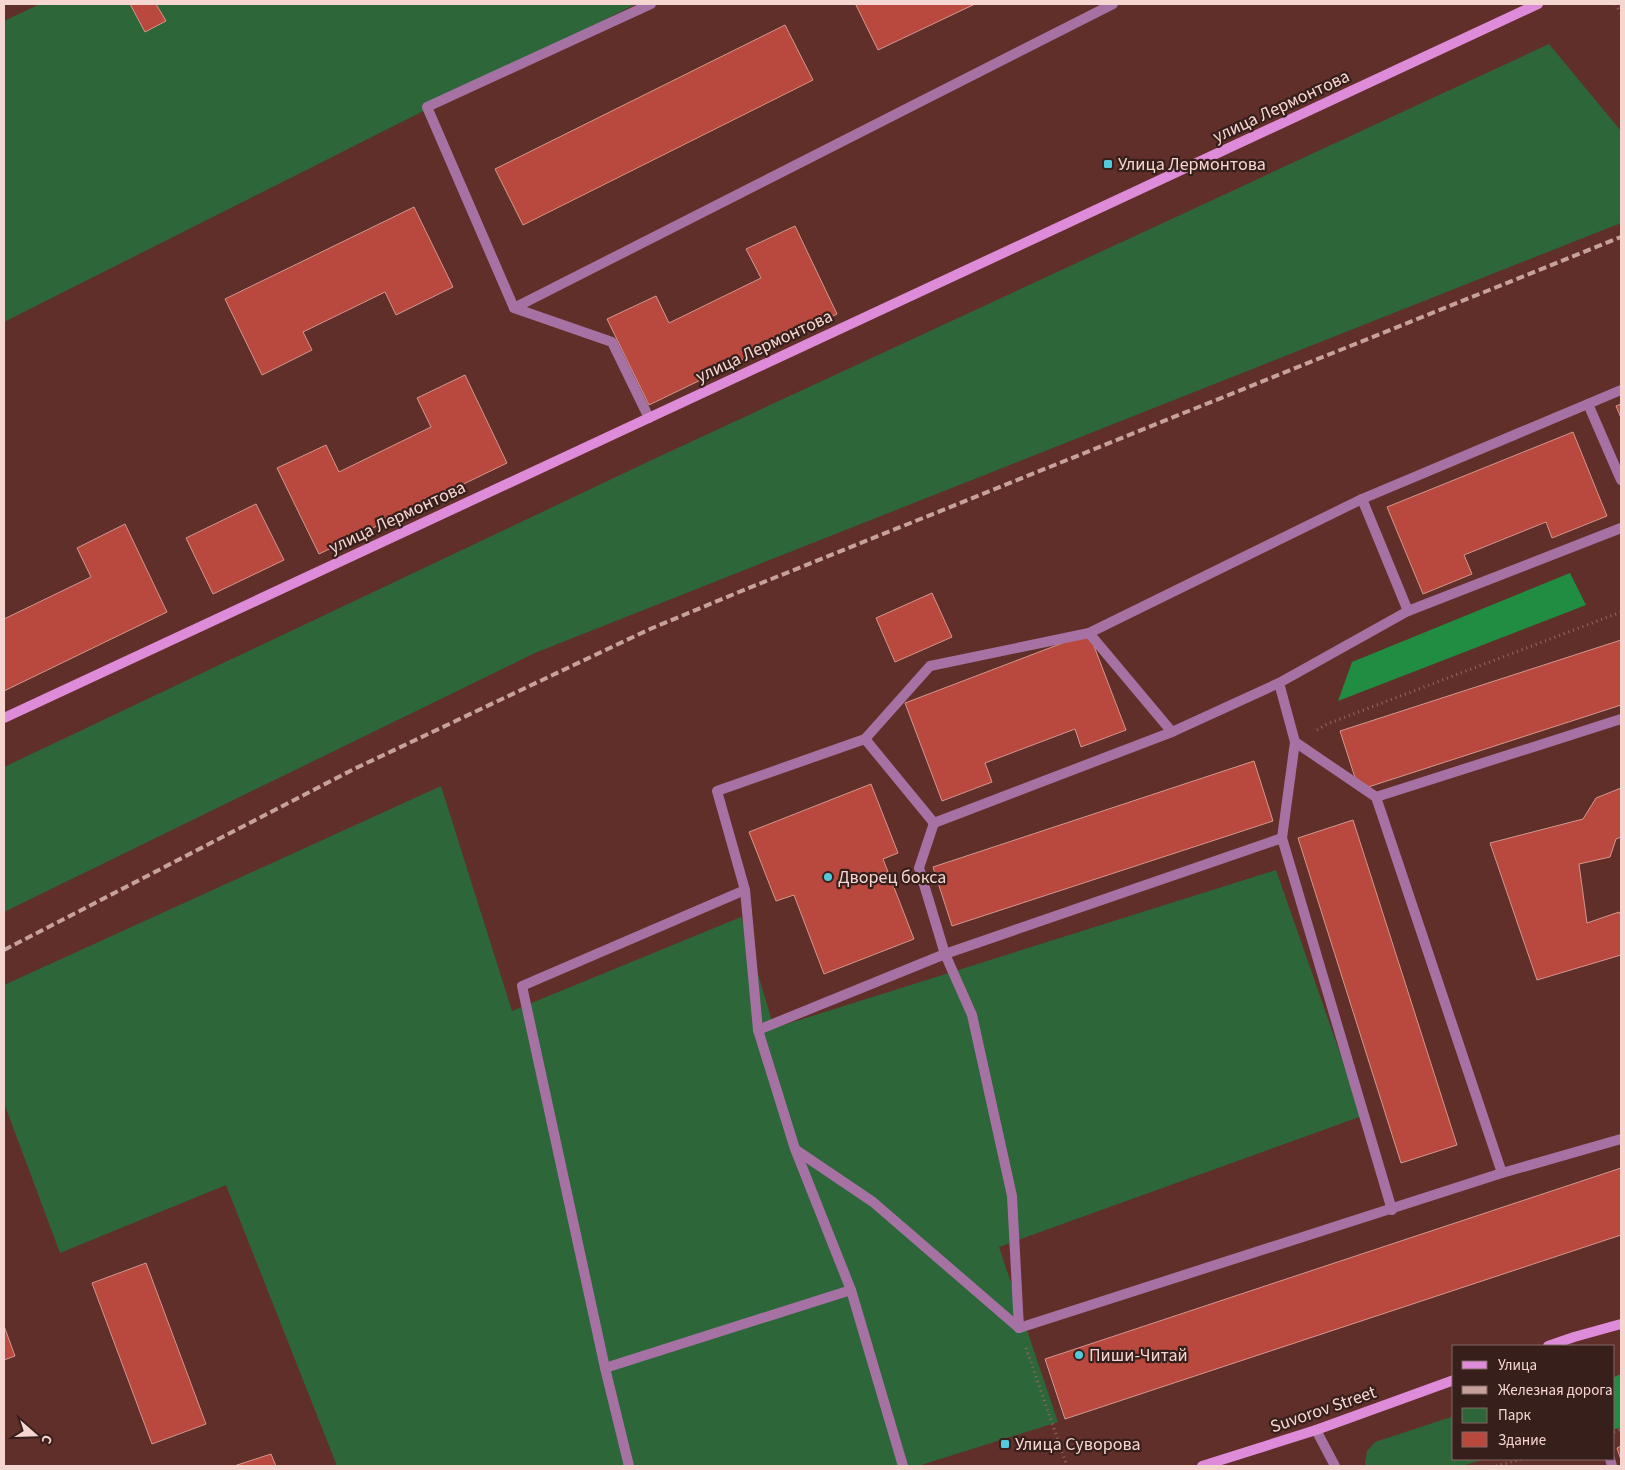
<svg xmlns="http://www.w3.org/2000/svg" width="1625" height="1470" font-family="'Source Sans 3',sans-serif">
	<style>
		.green { fill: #2c6639 }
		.forest { fill: #218d42 }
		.building { fill: #b9493e; stroke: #d3978e }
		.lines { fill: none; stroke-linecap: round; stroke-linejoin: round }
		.path { stroke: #966a64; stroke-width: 3; stroke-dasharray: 1 4; stroke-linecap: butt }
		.lane { stroke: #a672a3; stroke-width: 10 }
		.secondary { stroke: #de8cda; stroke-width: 10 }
		.rail { stroke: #c7a29c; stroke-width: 4; stroke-dasharray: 8 4; stroke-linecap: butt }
		.poi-dot { fill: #53cadc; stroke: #371f1c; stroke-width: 2 }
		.labels { text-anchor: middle; stroke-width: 4.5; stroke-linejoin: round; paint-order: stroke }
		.street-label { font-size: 18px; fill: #f6d6d0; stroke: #371f1c }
		.poi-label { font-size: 18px; fill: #f6d6d0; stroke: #371f1c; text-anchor: start }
	</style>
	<rect width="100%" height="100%" fill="#612f29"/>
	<g class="green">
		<path d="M40,4h596l-632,318v-301z"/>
		<path d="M1549,44l72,87v92l-1086,430 -531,259v-145l652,-309z"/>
		<path d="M441,786l71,225 229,-94 33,111 502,-158 86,246 -363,131 59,175 -140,44h-581l-111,-281 -166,68 -56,-150v-118z"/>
		<path d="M1454,1416v43h32l-25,7h-95l-1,-2 2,-13 8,-9z"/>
	</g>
	<g class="forest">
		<path d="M1570,573l16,32 -248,96 14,-39z"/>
		<path d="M1621,1374v54l-7,1v-52z"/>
	</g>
	<g class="building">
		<path d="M130,4h26l10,17 -21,11z"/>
		<path d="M858,4h117l-97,46 -22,-45z"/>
		<path d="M785,25l28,55 -290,145 -28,-56z"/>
		<path d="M414,207l39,80 -57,28 -11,-23 -82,40 9,18 -50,25 -37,-76z"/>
		<path d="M795,226l42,88 -188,91 -42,-86 49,-23 13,27 92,-45 -15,-29z"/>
		<path d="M465,375l42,88 -188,91 -42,-86 49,-23 13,27 92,-45 -14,-29z"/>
		<path d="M1621,404v14l-5,-12z"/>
		<path d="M1573,432l34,84 -55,22 -6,-16 -82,33 8,19 -49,20 -36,-87z"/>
		<path d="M256,504l28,56 -71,34 -27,-56z"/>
		<path d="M125,524l42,88 -163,79v-72l87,-42 -14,-29z"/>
		<path d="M932,593l20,44 -57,25 -19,-44z"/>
		<path d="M1089,633l37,97 -45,17 -6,-18 -90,34 7,19 -50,19 -37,-98z"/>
		<path d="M1621,640v65l-262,85 -19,-59z"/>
		<path d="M1254,761l19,60 -321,105 -19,-59z"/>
		<path d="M871,784l27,69 -15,6 31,80 -90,35 -30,-79 -18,6 -27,-69z"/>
		<path d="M1621,788v49l-5,2 -6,18 -31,7 8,59 32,-11 2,4v39l-84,25 -47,-137 93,-24 13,-21z"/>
		<path d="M1353,820l104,325 -56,18 -103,-325z"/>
		<path d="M1621,1168v67l-556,184 -20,-60z"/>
		<path d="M146,1263l60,161 -54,20 -60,-161z"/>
		<path d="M4,1326l11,30 -11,4z"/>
		<path d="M1621,1446v14l-4,-12z"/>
		<path d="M271,1454l5,12h-42z"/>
	</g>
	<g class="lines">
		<g class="path">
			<path d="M1615,4l6,9"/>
			<path d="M1317,730l10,-6 294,-112"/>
			<path d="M1026,1348l41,118"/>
			<path d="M1614,1432l7,-3"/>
			<path d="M1496,1466l26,-7"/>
		</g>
		<g class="lane">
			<path d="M514,308l599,-304"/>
			<path d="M1588,404l33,76"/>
			<path d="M649,418l-37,-76 -98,-34 -87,-201 224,-103"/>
			<path d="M1362,499l46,112"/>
			<path d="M1089,633l83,99"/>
			<path d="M1279,683l16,59 81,55"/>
			<path d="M865,739l65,-73 159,-33 273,-134 259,-109"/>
			<path d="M934,823l-15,45 26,86 27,61 40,181 7,132"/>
			<path d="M1282,838l13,-96"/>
			<path d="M758,1030l187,-76 337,-116 110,372"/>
			<path d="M796,1150l77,52 146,126"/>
			<path d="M1502,1173l-126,-376 245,-78"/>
			<path d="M1019,1328l483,-155 119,-34"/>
			<path d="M605,1368l246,-78"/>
			<path d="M1316,1430l19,36"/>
			<path d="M1610,1459l2,7"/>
			<path d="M629,1466l-24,-98 -83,-382 223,-96"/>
			<path d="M903,1466l-52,-176 -56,-141 -37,-119 -13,-140 -28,-99 148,-52 69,84 238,-91 107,-49 129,-72 213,-83"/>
		</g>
		<g class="secondary">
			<path d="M4,718l1534,-714"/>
			<path d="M1548,1346l26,-9 47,-13"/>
			<path d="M1202,1466l114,-36 138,-50"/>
		</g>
		<path class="rail" d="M4,950l350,-181 296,-140 89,-37 882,-355"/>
	</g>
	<g class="poi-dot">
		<rect x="1103" y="159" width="10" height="10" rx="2.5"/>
		<circle cx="828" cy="877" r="5"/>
		<circle cx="1079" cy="1355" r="5"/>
		<rect x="1000" y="1439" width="10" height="10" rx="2.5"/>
	</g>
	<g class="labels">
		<g class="street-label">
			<text transform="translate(1281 106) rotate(-25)" y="6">улица Лермонтова</text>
			<text transform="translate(764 346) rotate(-25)" y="6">улица Лермонтова</text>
			<text transform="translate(397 517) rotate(-25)" y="6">улица Лермонтова</text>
			<text transform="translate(1323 1409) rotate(-19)" y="6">Suvorov Street</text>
		</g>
		<g class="poi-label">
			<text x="1118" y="170">Улица Лермонтова</text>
			<text x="838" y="883">Дворец бокса</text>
			<text x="1089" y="1361">Пиши-Читай</text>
			<text x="1015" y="1450">Улица Суворова</text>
		</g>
	</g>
	<rect width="1625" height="1470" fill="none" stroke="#f6d6d0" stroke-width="10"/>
	<rect x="1452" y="1345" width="162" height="115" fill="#371f1c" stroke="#836864"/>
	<rect x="1462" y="1361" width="25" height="8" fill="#de8cda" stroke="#836864"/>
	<text x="1498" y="1370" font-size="15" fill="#f6d6d0">Улица</text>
	<rect x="1462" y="1386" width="25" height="8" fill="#c7a29c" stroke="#836864"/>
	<text x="1498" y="1395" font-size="15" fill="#f6d6d0">Железная дорога</text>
	<rect x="1462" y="1408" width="25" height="15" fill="#2c6639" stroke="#836864"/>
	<text x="1498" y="1420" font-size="15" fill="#f6d6d0">Парк</text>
	<rect x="1462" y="1432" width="25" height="15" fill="#b9493e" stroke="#836864"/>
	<text x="1498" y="1445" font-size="15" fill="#f6d6d0">Здание</text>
	<g transform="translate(35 1435) rotate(110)" stroke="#371f1c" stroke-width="4" paint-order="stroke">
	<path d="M0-4L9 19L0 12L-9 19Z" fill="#f6d6d0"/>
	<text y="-8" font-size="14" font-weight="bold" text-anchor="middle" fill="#f6d6d0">С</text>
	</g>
</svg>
